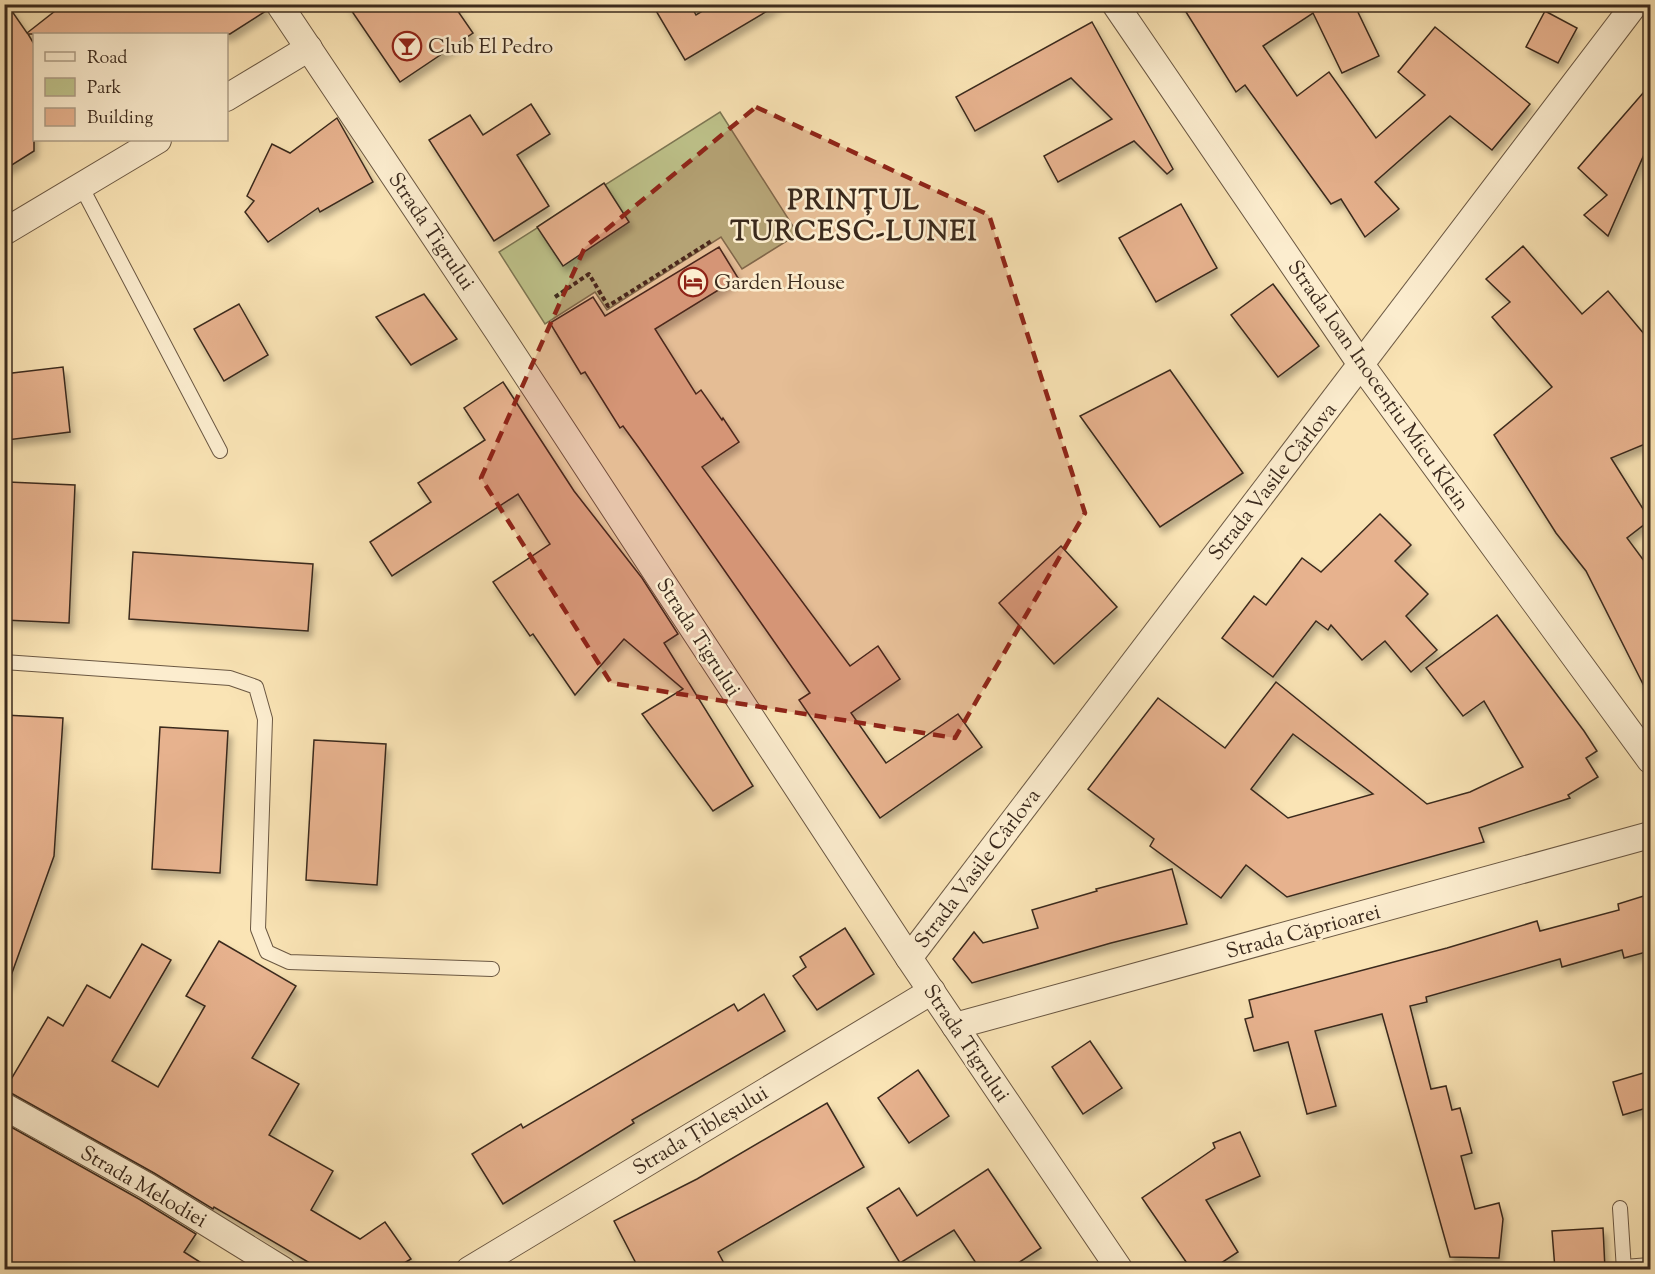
<svg xmlns="http://www.w3.org/2000/svg" width="1655" height="1274" font-family="'Sorts Mill Goudy',serif">
	<style>
		.green { fill: #bfc48c; stroke: #7d7754; stroke-width: 1.5 }
		.building { fill: #e7b28e; stroke: #3b2a1d; stroke-width: 1.5; fill-rule: evenodd; filter: url(#shadow) }
		.lines { fill: none; stroke-linecap: round; stroke-linejoin: round }
		.lane-casing { stroke: #6b5843; stroke-width: 16 }
		.street-casing { stroke: #6b5843; stroke-width: 28 }
		.path { stroke: #3b2a1d; stroke-width: 4; stroke-dasharray: 4.5 3; stroke-linecap: butt }
		.lane { stroke: #fcedcf; stroke-width: 14 }
		.street { stroke: #fcedcf; stroke-width: 26 }
		.marked { fill: #8f2418; fill-opacity: 0.2; stroke: #8f2418; stroke-width: 4.5; stroke-dasharray: 12 8; stroke-linejoin: round }
		.labels { text-anchor: middle; stroke-width: 5; stroke-linejoin: round; paint-order: stroke }
		.poi-label { font-size: 21px; fill: #3b2a1d; stroke: #fcedcf; text-anchor: start }
		.street-label { font-size: 21px; fill: #3b2a1d; stroke: #fcedcf }
		.district-label { font-size: 27px; font-weight: bold; letter-spacing: 1.5px; fill: #3b2a1d; stroke: #fcedcf }
	</style>
	<defs>
		<filter id="shadow"><feDropShadow dx="3.5" dy="6" stdDeviation="3" flood-color="#0004"/></filter>
	</defs>
	<rect width="100%" height="100%" fill="#fae4b5"/>
	<filter id="stains"><feTurbulence type="fractalNoise" baseFrequency=".00333" numOctaves="4"/><feColorMatrix values="0 0 0 0 .2 0 0 0 0 .09 0 0 0 0 .02 0 0 0 .5 -.17"/></filter>
	<radialGradient id="worn" r=".72"><stop offset=".6" stop-color="#630" stop-opacity="0"/><stop offset="1" stop-color="#630" stop-opacity=".3"/></radialGradient>
	<path class="green" d="M720,112l78,122 -56,35 -21,-32 -114,73 -12,-18 -50,32 -46,-72z"/>
	<g class="building">
		<path d="M4,4h3l20,29 37,-29h200l2,7 -36,23h-202l6,10v107l-30,19z"/>
		<path d="M347,4h106l20,29 -73,49z"/>
		<path d="M652,4h38l6,11 18,-11h65l-94,56z"/>
		<path d="M1181,4h173l25,52 -37,17 -29,-60 -50,33 34,50 32,-24 47,66 49,-43 -27,-23 37,-45 95,77 -38,46 -42,-34 -75,66 24,27 -34,28 -24,-38 -10,5 -86,-119 -9,7z"/>
		<path d="M1545,11l32,17 -19,35 -32,-16z"/>
		<path d="M1092,22l81,147 -6,5 -33,-33 -76,41 -14,-26 68,-37 -41,-41 -96,53 -19,-34z"/>
		<path d="M1650,85v56l-42,95 -24,-21 23,-20 -29,-27z"/>
		<path d="M531,104l19,30 -33,21 32,51 -55,35 -65,-101 41,-25 13,20z"/>
		<path d="M337,118l36,64 -53,30 -2,-4 -50,34 -23,-30 9,-11 -7,-5 25,-52 18,9z"/>
		<path d="M604,183l25,39 -66,44 -26,-39z"/>
		<path d="M1181,204l36,64 -61,34 -37,-64z"/>
		<path d="M1523,246l59,68 26,-23 42,50v101l-39,16 39,62 -23,18 23,31v129l-64,-127 -30,-38 -62,-98 58,-48 -60,-70 18,-15 -24,-23z"/>
		<path d="M719,247l19,31 -83,51 41,65 5,-4 21,30 1,-2 16,24 -37,25 148,199 28,-20 22,33 -49,34 35,50 72,-49 24,33 -102,71 -81,-118 11,-7 -171,-245 -16,-22 -3,2 -35,-56 -4,2 -31,-51 43,-26 12,19z"/>
		<path d="M1273,284l46,62 -41,31 -47,-62z"/>
		<path d="M424,294l33,45 -46,26 -35,-48z"/>
		<path d="M239,304l29,51 -44,26 -30,-52z"/>
		<path d="M63,367l7,65 -63,8 -3,-21v-45z"/>
		<path d="M1170,370l73,103 -83,54 -80,-111z"/>
		<path d="M503,382l71,109 68,87 36,56 -14,9 89,143 -40,25 -71,-97 41,-25 -59,-50 -49,56 -42,-61 -3,2 -37,-54 57,-38 -32,-50 -126,82 -22,-34 61,-40 -13,-19 67,-43 -21,-32z"/>
		<path d="M8,482l67,3 -6,138 -65,-3z"/>
		<path d="M1380,514l31,31 -16,16 33,33 -22,22 31,34 -26,22 -26,-31 -23,19 -31,-35 -3,5 -12,-9 -43,56 -51,-39 32,-42 12,9 36,-47 19,14z"/>
		<path d="M1061,546l56,61 -63,57 -55,-61z"/>
		<path d="M133,552l180,12 -5,67 -179,-12z"/>
		<path d="M1497,615l87,116 13,20 -11,7 12,19 -30,18 2,3 -91,30 5,14 -197,55 -41,-32 -25,33 -71,-52 4,-7 -66,-50 70,-91 67,50 51,-66 151,122 43,-12 53,-25 -39,-66 -21,15 -37,-48zM1293,734l80,60 -85,24 -37,-29z"/>
		<path d="M4,715l59,3 -9,138 -46,128 -4,-1z"/>
		<path d="M160,727l68,4 -8,142 -68,-4z"/>
		<path d="M314,740l72,4 -9,141 -71,-5z"/>
		<path d="M1172,869l15,55 -76,19 -139,40 -19,-24 21,-27 9,11 55,-15 -6,-18 65,-19 -1,-2z"/>
		<path d="M1650,894v57l-26,7 -2,-8 -60,17 -2,-8 -134,38 1,5 -17,4 21,83 15,-3 6,24 8,-2 12,45 -11,3 14,53 24,-6 4,16 -4,39 -49,-1 -68,-243 -67,17 21,75 -29,8 -19,-72 -34,9 -9,-32 8,-2 -4,-17 198,-52 90,-27 3,10 79,-21 -1,-6z"/>
		<path d="M845,928l29,46 -57,36 -24,-34 13,-9 -6,-10z"/>
		<path d="M219,941l77,45 -44,72 47,26 -30,51 64,36 -22,39 49,29 25,-17 26,37 -17,10h-74l-106,-62 -1,2 -59,-36 -143,-80 -7,-2 44,-74 15,9 24,-41 23,13 32,-54 29,16 -59,101 46,26 47,-81 -19,-10z"/>
		<path d="M764,994l21,37 -153,89 2,3 -131,81 -31,-50 49,-30 2,4 211,-124 4,7z"/>
		<path d="M1090,1041l32,47 -39,26 -31,-47z"/>
		<path d="M918,1070l31,46 -40,27 -31,-45z"/>
		<path d="M1650,1071v36l-27,8 -10,-33z"/>
		<path d="M827,1103l37,64 -146,85 9,17h-88l-25,-48 83,-42z"/>
		<path d="M4,1123l135,76 57,35 -12,18 27,17h-195l-12,-7z"/>
		<path d="M1240,1132l20,44 -54,24 32,52 -26,17h-21l-49,-71 73,-50 -2,-5z"/>
		<path d="M988,1169l53,79 -32,21h-29l-26,-39 -54,33 -33,-55 32,-20 18,28z"/>
		<path d="M1603,1228l2,41h-50l-3,-38z"/>
	</g>
	<g class="lines">
		<g class="lane-casing">
			<g id="lane">
				<path d="M81,186l139,265"/>
				<path d="M4,662l226,16 26,9 9,32 -7,210 9,23 22,10 203,7"/>
				<path d="M1620,1208l4,62"/>
				<path d="M1624,1267l26,-2"/>
			</g>
		</g>
		<g class="street-casing">
			<g id="street">
				<path d="M279,4l220,329 410,625 211,312"/>
				<path d="M1115,4l247,362 288,394"/>
				<path d="M226,98l83,-50"/>
				<path d="M4,232l154,-92"/>
				<path d="M909,958l726,-954"/>
				<path d="M955,1026l695,-191"/>
				<path d="M4,1106l143,80 136,84"/>
				<path d="M469,1270l463,-279"/>
			</g>
		</g>
		<path class="path" d="M555,297l34,-23 19,32 105,-66"/>
		<use href="#lane" class="lane"/>
		<use href="#street" class="street"/>
	</g>
	<path class="marked" d="M756,107l233,108 96,298 -130,225 -344,-55 -130,-205 104,-231z"/>
	<defs>
		<g id="bar-ring" transform="scale(1.5)"><circle r="9.5" fill="#fcedcf" stroke="#8f2418" stroke-width="1.5"/><path d="M-6-5H6L.8 .8V4.5H3.5V6h-7V4.5H-.8V.8Z" fill="#8f2418"/></g>
		<g id="hotel-ring" transform="scale(1.5)"><circle r="9.5" fill="#fcedcf" stroke="#8f2418" stroke-width="1.5"/><path d="M-6-4.5h1.5V1H6V5H4.5V3h-9V5H-6ZM-4 0a1.8 1.8 0 1 1 3.6 0ZM.5 0V-2.5h3Q6-2.5 6 0Z" fill="#8f2418"/></g>
	</defs>
	<g fill-rule="evenodd">
		<use href="#bar-ring" x="407" y="46"/>
		<use href="#hotel-ring" x="693" y="282"/>
	</g>
	<g class="labels">
		<g class="poi-label">
			<text x="428" y="53">Club El Pedro</text>
			<text x="714" y="289">Garden House</text>
		</g>
		<g class="street-label">
			<text transform="translate(432 231) rotate(56)" y="7">Strada Tigrului</text>
			<text transform="translate(1379 385) rotate(55)" y="7">Strada Ioan Inocențiu Micu Klein</text>
			<text transform="translate(1272 481) rotate(-52)" y="7">Strada Vasile Cârlova</text>
			<text transform="translate(699 637) rotate(57)" y="7">Strada Tigrului</text>
			<text transform="translate(977 868) rotate(-53)" y="7">Strada Vasile Cârlova</text>
			<text transform="translate(1303 931) rotate(-15)" y="7">Strada Căprioarei</text>
			<text transform="translate(967 1043) rotate(56)" y="7">Strada Tigrului</text>
			<text transform="translate(700 1130) rotate(-31)" y="7">Strada Țibleșului</text>
			<text transform="translate(144 1186) rotate(30)" y="7">Strada Melodiei</text>
		</g>
		<g class="district-label">
			<text x="854" y="209">PRINȚUL<tspan x="854" dy="31">TURCESC-LUNEI</tspan></text>
		</g>
	</g>
	<rect width="1655" height="1274" fill="none" stroke="#fae4b5" stroke-width="24"/>
	<rect x="6" y="6" width="1643" height="1262" fill="none" stroke="#3b2a1d" stroke-width="3"/>
	<rect x="12" y="12" width="1631" height="1250" fill="none" stroke="#3b2a1d" stroke-width="1.5"/>
	<rect x="33" y="33" width="195" height="108" fill="#fcedcf" stroke="#af9f88" stroke-width="1.5"/>
	<rect x="45" y="52" width="30" height="9" fill="#fcedcf" stroke="#af9f88" stroke-width="1.5"/>
	<text x="87" y="63" font-size="18" fill="#3b2a1d">Road</text>
	<rect x="45" y="78" width="30" height="18" fill="#bfc48c" stroke="#af9f88" stroke-width="1.5"/>
	<text x="87" y="93" font-size="18" fill="#3b2a1d">Park</text>
	<rect x="45" y="108" width="30" height="18" fill="#e7b28e" stroke="#af9f88" stroke-width="1.5"/>
	<text x="87" y="123" font-size="18" fill="#3b2a1d">Building</text>
	<rect width="100%" height="100%" filter="url(#stains)"/>
	<rect width="100%" height="100%" fill="url(#worn)"/>
</svg>
